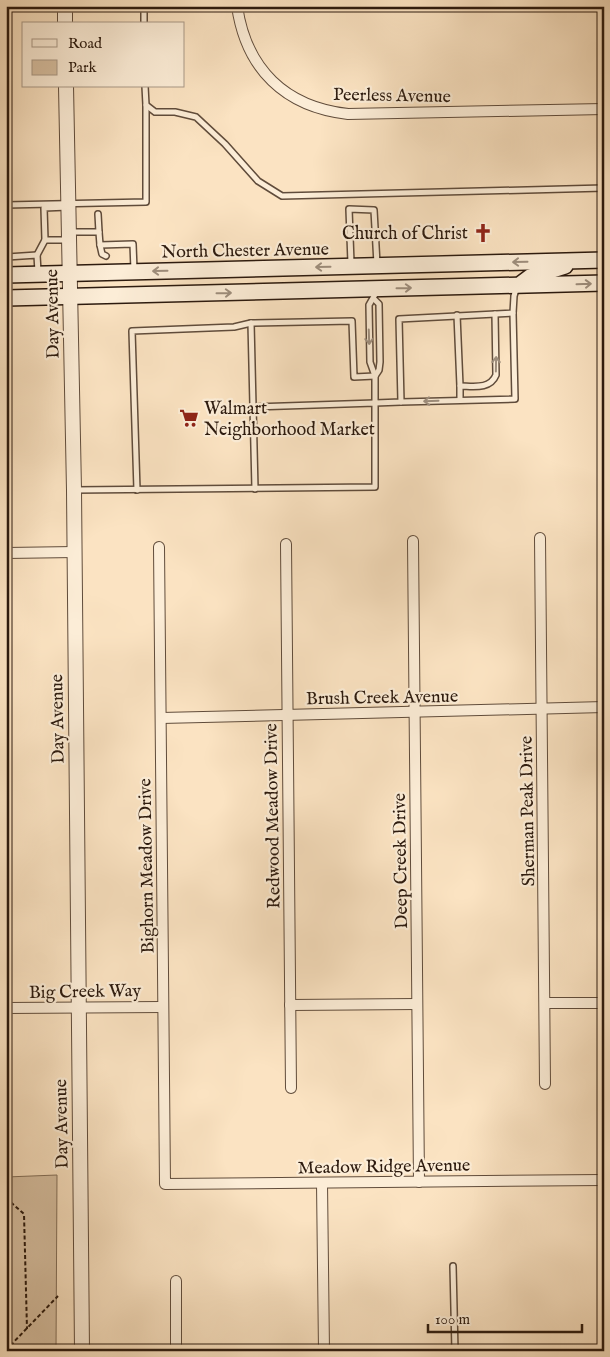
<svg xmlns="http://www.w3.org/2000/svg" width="610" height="1357" font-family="'IM FELL English',serif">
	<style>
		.green { fill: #d8c1a3; stroke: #826e58 }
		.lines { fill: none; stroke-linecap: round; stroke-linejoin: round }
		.service-casing { stroke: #604c3b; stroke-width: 8 }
		.minor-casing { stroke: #604c3b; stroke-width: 12 }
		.tertiary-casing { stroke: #604c3b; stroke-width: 16 }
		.secondary-casing { stroke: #2c1a0e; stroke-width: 18 }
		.path { stroke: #2c1a0e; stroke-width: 2; stroke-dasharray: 4 2.5; stroke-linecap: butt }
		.service { stroke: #fcedd7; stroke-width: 5 }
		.minor { stroke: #fcedd7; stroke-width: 10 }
		.tertiary { stroke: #fcedd7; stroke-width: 14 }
		.secondary { stroke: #fcedd7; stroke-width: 15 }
		.oneway { stroke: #9e8e7d }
		.labels { text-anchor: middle; stroke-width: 4.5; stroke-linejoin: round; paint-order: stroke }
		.street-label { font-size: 18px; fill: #2c1a0e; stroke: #fcedd7 }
		.poi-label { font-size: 18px; fill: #2c1a0e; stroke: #fcedd7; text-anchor: end }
	</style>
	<rect width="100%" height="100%" fill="#fbe3c2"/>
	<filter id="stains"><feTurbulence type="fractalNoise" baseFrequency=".004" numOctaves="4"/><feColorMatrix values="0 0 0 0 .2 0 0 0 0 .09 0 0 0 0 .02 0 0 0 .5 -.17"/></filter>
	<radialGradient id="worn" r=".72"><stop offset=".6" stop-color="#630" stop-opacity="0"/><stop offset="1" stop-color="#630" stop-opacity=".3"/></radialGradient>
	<path class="green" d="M57,1175l-1,176h-50v-174z"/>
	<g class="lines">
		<g class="service-casing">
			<g id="service">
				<path d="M144,6v18"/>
				<path d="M145,86l1,19 9,7h20l21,5 29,27 33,37 24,15 322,-8"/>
				<path d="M6,205l140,-3v-97"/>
				<path d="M98,214l1,18"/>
				<path d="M70,232h29l1,13 33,-1 1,26"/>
				<path d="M68,240h-23l-1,-32 24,-1"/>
				<path d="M100,245l2,9 4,2"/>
				<path d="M37,255l8,-15"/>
				<path d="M351,263l-2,-54 25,1 3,54"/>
				<path d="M8,274l-1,-17 30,-2 1,17"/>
				<path d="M377,291l-8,14 1,57 5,14v27l26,-1 -2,-83 114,-6 1,-17 3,-10"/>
				<path d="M374,299l5,5 1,58 -1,8 -4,6"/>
				<path d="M457,315l3,71"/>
				<path d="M460,400v-14c12,0 30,4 36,-11l-1,-61"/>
				<path d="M401,402l114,-3 -2,-86"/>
				<path d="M255,489l-4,-166 101,-2 2,56 21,-1"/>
				<path d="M75,490l300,-3v-84l-122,4"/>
				<path d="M137,490l-5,-159 102,-4 17,-4"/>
				<path d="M453,1266l2,85"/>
			</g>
		</g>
		<g class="minor-casing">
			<g id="minor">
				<path d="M237,6c9,63 48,101 111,108l256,-5"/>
				<path d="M540,538l5,546"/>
				<path d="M413,541l6,641"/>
				<path d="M286,544l5,544"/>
				<path d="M159,547l6,637 439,-4"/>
				<path d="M6,553l69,-1"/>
				<path d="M161,718l443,-11"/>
				<path d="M545,1003h59"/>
				<path d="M290,1005l127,-1"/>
				<path d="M6,1008l157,-1"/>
				<path d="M322,1183l2,168"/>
				<path d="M176,1281v70"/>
			</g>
		</g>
		<g class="tertiary-casing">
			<g id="tertiary">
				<path d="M65,6v18"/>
				<path d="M66,86l8,404 8,861"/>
			</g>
		</g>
		<g class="secondary-casing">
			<g id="secondary">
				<path d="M6,275l598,-15"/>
				<path d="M522,283l8,-6 35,-11"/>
				<path d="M6,298l598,-15"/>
			</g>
		</g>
		<g class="path">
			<path d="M6,1198l18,16 3,115"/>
			<path d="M6,1350l52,-54"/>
		</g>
		<use href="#service" class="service"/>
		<use href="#minor" class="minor"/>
		<use href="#tertiary" class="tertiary"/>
		<use href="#secondary" class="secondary"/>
	</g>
	<defs><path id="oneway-shaft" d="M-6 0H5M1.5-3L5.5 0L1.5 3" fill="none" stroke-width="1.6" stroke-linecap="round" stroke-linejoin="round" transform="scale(1.25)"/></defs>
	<g class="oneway">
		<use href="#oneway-shaft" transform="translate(520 262) rotate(179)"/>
		<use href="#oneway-shaft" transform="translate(323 267) rotate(179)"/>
		<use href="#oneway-shaft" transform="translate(160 271) rotate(179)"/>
		<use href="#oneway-shaft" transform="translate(584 284) rotate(-2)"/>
		<use href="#oneway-shaft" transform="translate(404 288) rotate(-1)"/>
		<use href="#oneway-shaft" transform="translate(224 293) rotate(-1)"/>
		<use href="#oneway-shaft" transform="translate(369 337) rotate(88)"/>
		<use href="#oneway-shaft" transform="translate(496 364) rotate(-89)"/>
		<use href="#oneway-shaft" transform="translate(431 401) rotate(178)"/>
	</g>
	<defs>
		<g id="church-bare" transform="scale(1.5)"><path d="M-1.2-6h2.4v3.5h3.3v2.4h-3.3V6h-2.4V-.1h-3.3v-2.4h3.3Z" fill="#8f2418" stroke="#fcedd7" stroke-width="2.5" paint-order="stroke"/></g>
		<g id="supermarket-bare" transform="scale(1.5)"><path d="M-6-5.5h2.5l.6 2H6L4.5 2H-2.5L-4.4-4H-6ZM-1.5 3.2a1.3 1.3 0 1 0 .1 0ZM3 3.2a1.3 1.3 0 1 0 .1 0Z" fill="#8f2418" stroke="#fcedd7" stroke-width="2.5" paint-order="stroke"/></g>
	</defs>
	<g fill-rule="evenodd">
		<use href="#church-bare" x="483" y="233"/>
		<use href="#supermarket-bare" x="189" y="418"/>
	</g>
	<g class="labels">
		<g class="street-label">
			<text transform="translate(392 95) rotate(1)" y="6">Peerless Avenue</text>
			<text transform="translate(245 250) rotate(-1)" y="6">North Chester Avenue</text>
			<text transform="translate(52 314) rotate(-91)" y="6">Day Avenue</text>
			<text transform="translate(382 697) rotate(-1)" y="6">Brush Creek Avenue</text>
			<text transform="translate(57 719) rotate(-91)" y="6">Day Avenue</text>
			<text transform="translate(527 811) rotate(-91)" y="6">Sherman Peak Drive</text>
			<text transform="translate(272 816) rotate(-91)" y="6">Redwood Meadow Drive</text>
			<text transform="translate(400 861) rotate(-91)" y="6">Deep Creek Drive</text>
			<text transform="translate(146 866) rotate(-91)" y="6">Bighorn Meadow Drive</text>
			<text transform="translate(85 991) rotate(-1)" y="6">Big Creek Way</text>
			<text transform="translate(61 1124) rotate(-91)" y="6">Day Avenue</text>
			<text transform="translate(384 1166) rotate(-1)" y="6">Meadow Ridge Avenue</text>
		</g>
		<g class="poi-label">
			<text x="468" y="239">Church of Christ</text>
			<text x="204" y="414" text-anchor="start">Walmart<tspan x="204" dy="21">Neighborhood Market</tspan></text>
		</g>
	</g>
	<rect width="610" height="1357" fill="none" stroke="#fbe3c2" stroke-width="25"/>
	<rect x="8" y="8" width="595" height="1342" fill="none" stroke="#2c1a0e" stroke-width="2.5"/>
	<rect x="12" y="12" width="585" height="1332" fill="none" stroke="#2c1a0e"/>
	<rect x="22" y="22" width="162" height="65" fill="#fcedd7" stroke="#a99987"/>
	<rect x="32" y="39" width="25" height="8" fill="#fcedd7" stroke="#a99987"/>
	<text x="68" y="48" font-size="15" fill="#2c1a0e">Road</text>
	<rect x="32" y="60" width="25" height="15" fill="#d8c1a3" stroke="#a99987"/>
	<text x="68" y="72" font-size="15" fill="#2c1a0e">Park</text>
	<path d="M428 1324v8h154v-8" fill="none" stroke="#2c1a0e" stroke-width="2.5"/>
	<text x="435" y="1324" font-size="15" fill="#2c1a0e" stroke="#fcedd7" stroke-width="4" paint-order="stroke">100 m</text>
	<rect width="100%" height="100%" filter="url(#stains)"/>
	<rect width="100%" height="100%" fill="url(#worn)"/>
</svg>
